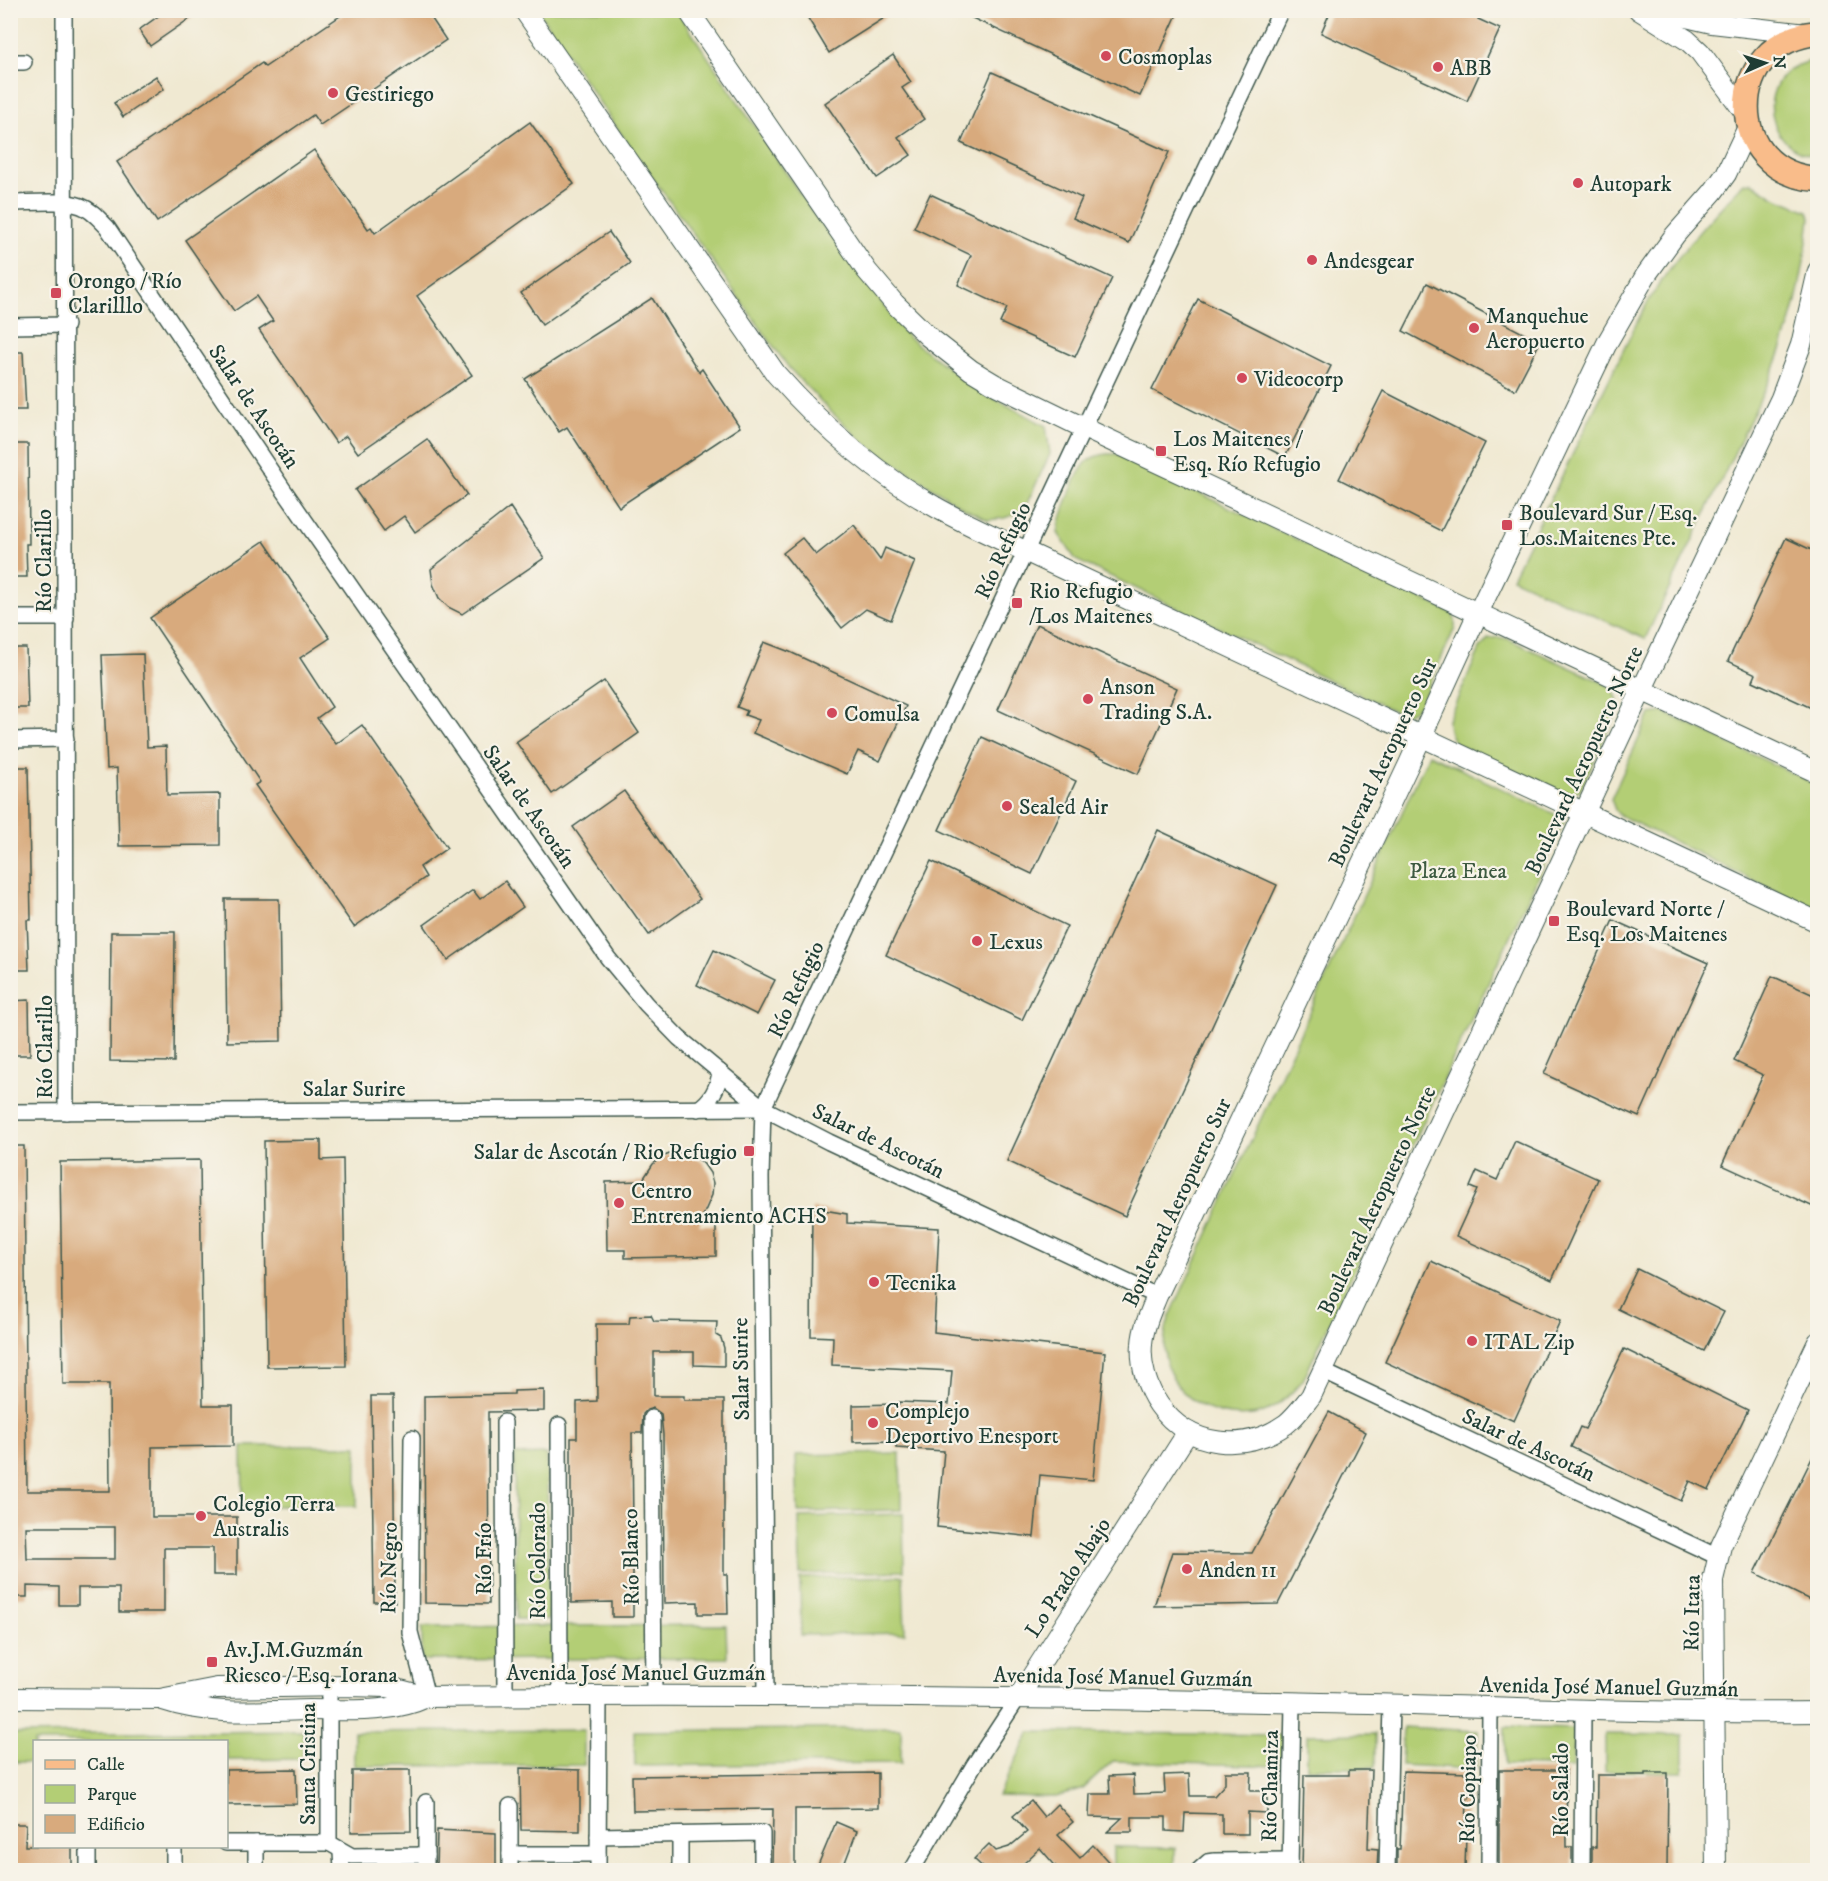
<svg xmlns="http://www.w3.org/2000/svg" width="1828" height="1881" font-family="'IM FELL DW Pica',serif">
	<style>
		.green { fill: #b3ce75; stroke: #698654; stroke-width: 1.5 }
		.building { fill: #d8aa7d; fill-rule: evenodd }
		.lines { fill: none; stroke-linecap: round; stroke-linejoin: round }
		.minor-casing { stroke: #3e574c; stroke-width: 18 }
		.tertiary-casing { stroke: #3e574c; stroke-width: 22 }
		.primary-casing { stroke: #3e574c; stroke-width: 27 }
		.minor { stroke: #fff; stroke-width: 15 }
		.tertiary { stroke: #fff; stroke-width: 20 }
		.primary { stroke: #f9bc8a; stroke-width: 24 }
		.poi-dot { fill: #d1495b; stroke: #f7f3e8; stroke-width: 2 }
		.labels { text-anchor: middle; stroke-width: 4.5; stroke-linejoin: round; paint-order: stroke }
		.poi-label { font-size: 22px; fill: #1f3d34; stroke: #f7f3e8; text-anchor: start }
		.street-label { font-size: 22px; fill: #1f3d34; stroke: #f7f3e8 }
		.park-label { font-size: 22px; fill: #3d5a41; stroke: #f7f3e8 }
	</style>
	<rect width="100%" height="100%" fill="#f7f3e8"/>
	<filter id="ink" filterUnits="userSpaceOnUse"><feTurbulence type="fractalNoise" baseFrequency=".0167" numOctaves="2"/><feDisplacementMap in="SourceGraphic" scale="12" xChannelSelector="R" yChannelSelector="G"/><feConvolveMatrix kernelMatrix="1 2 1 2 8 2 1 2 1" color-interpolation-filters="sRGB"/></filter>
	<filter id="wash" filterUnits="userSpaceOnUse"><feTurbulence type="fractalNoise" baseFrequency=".008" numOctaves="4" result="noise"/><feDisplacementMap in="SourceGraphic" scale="24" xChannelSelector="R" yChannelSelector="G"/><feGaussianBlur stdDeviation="1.35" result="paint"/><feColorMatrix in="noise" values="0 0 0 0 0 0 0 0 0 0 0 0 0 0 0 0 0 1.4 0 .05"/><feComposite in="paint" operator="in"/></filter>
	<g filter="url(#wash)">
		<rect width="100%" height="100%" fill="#f0e9d2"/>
		<g class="green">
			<path d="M538,11h139l136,202 95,124 65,50 73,39 4,28 -27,58 -19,6 -16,2 -23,-11 -98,-64 -37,-34 -41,-43 -177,-247z"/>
			<path d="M1814,60h4l-1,95c-42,0 -62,-57 -29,-84 8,-6 16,-8 26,-11z"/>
			<path d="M1751,182l23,15 34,14 2,7c-7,61 -17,108 -42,165l-123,256 -133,-61 130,-266c29,-51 62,-87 102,-129z"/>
			<path d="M1107,454h10l335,159 3,7v8l-35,77 -9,7 -10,2 -325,-154 -18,-27c2,-16 18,-63 31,-73 4,-4 12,-5 18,-6z"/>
			<path d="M1498,637l10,2 98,45c10,9 14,15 11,28l-37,78 -10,3 -11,-1 -103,-48c-6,-8 -8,-14 -8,-24l32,-71 8,-10z"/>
			<path d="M1663,712l154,73v126l-198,-96 -4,-5 -4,-11 39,-85z"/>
			<path d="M1429,754l136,65 -262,561c-11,13 -23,26 -39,32 -40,14 -93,-12 -99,-56 -2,-14 0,-27 5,-40z"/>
			<path d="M242,1446h115v60h-114z"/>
			<path d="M900,1453l1,57 -103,2 -2,-57z"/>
			<path d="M547,1454l2,165h-33l-2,-164z"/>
			<path d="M903,1514l1,57 -104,3 -1,-57z"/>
			<path d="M903,1576l2,57 -104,2 -1,-57z"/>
			<path d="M726,1625l1,33 -305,2v-33z"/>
			<path d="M1403,1727l75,4 -2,38 -75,-4z"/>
			<path d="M1505,1727l69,2 -1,38 -68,-2z"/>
			<path d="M901,1728v35l-266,3 -1,-35z"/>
			<path d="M584,1730v35l-230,1v-34z"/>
			<path d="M303,1731v28l-76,1 -1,-18h-192v20h-23v-28z"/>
			<path d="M1030,1732l253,3 -3,31 -167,-5 -30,28 -27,8 -58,-1z"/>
			<path d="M1375,1734v34h-68v-33z"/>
			<path d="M1605,1734l78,1v37l-78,-1z"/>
			<path d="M1113,1847l62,1v22h-62z"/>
		</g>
		<g id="blocks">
			<g class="building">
				<path d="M167,10h35l-52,36 -11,-16z"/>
				<path d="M349,10h77l20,30 -126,85 -7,-10 -156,107 -40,-60 145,-99 3,4z"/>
				<path d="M803,10h94l-68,43z"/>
				<path d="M955,10h224l-39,86z"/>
				<path d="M1331,10h151l-4,9 22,10 -33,72 -146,-68z"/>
				<path d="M893,55l18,27 -9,6 22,31 -26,18 13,18 -34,23 -52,-75z"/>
				<path d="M992,72l177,80 -40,91 -56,-25 9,-20 -121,-55z"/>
				<path d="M156,76l8,13 -41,28 -9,-14z"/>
				<path d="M530,122l44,62 -157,112 55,79 -114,78 -12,-17 -10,7 -77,-113 14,-9 -17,-25 -22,15 -49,-71 129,-90 54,79 3,-2 4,6z"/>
				<path d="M930,194l182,84 -37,79 -75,-34 7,-15 -49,-23 13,-30 -57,-27z"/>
				<path d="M609,232l21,31 -88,62 -21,-32z"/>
				<path d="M1427,283l113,59 -25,48 -112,-59z"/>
				<path d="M652,298l47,74 3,-3 38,58 -121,80 -52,-80 -8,5 -34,-53z"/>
				<path d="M1198,299l133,67 -46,91 -133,-67z"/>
				<path d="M10,352h13l3,58h-16z"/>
				<path d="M1383,391l102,52 -44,88 -102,-52z"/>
				<path d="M427,439l40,56 -52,37 -11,-16 -20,15 -29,-41z"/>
				<path d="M10,444h18l1,100h-3l1,33h-17z"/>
				<path d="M510,507l34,51 -82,56 -14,-7 -9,-9 -6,-14 -2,-15z"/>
				<path d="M854,525l26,35 5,-12 30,13 -24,59 -25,-11 -24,19 -59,-75 19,-15 14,17z"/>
				<path d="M1786,538l32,15v158l-65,-30 3,-7 -28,-13z"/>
				<path d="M264,541l66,97 -30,20 32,49 -15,11 19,26 26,-19 85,123 -27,19 6,10 -72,50 -99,-142 5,-3 -110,-164z"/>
				<path d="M1037,624l140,64 -39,86 -140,-64z"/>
				<path d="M764,642l26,10 116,54 -26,55 -22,-10 -11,23 -94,-41 6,-13 -14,-5 2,-4 -10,-4z"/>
				<path d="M10,648h16l2,60h-18z"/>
				<path d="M143,654l4,93 19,-1 1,49 53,-1v51l-101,1 -2,-78 -10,1 -5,-114z"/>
				<path d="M604,681l35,52 -87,61 -36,-52z"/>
				<path d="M982,737l94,44 -44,93 -93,-44z"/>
				<path d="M10,767h18l3,153h-4l2,50h-19z"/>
				<path d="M624,791l76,108 -51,36 -76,-108z"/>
				<path d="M1158,830l119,55 -152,331 -118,-55z"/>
				<path d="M931,861l136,65 -45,94 -136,-65z"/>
				<path d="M505,881l18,26 -75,53 -24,-35 49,-35 7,9z"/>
				<path d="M225,899h54l2,142 -54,1z"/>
				<path d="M1613,920l95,43 -69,154 -95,-43z"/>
				<path d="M111,932h64l-1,130 -64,-1z"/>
				<path d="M714,950l61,30 -18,35 -60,-30z"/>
				<path d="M1772,976l46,21v212l-96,-44 41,-90 -29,-14z"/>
				<path d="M29,1000l1,55h-20v-54z"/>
				<path d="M321,1140v20l22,-1 3,207 -79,1 -3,-226z"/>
				<path d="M1515,1141l83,38 -46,101 -96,-44 21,-46 -7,-3 7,-16 20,9z"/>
				<path d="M10,1146h14l3,345h83l-1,-107h-46l-3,-222 140,-2 3,245h30v41l-81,1v70h85v58h-24v-27h-49v64h-45v-24h-41v17h-19v-18l-32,-1v11h-17zM26,1527h89v32h-88z"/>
				<path d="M672,1153h11l11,3 9,7 7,10 3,10 -1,12 -13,30h17v31l-91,2v-8h-18l-1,-68 36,-1 11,-17 9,-7z"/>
				<path d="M812,1208l35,6v9l92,5 -5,104 171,20 -12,128 -53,-5 -6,62 -97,-10 7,-76 -48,-3 1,-7 -44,1v-37l46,-1v-2l50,2 3,-33 -120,-6 1,-28 -22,-1z"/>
				<path d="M1431,1261l129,60 -46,100 -129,-59z"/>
				<path d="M1637,1269l87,43 -20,39 -86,-42z"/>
				<path d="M651,1315l3,6 63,1 -1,13 5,3 3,10v18l-30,-1v-13h-40v44h30v4h40v174h3l1,40h-30v-12l-34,1 -1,-168 -2,-21 -8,-6 -6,2 -4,4 -1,19h-10l1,95h2v39h-2v50h-21v-15l-41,1v-165h6v-36l20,-1 -1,-77h33l1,-8z"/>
				<path d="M1624,1349l124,61 -39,80 -19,-9 -9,20 -110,-54 9,-20 5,2z"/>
				<path d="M544,1390v21l-56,1 1,192 -64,-1 -1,-207 90,-2v-3z"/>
				<path d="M371,1396h22l2,206h-21z"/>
				<path d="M1329,1412l37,20 -88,172 -124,2 18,-54 80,1z"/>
				<path d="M1818,1446v158l-63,-31z"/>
				<path d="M520,1768l60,2v61l-59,-1z"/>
				<path d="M296,1769l1,35 -71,1v-35z"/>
				<path d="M388,1770h22l1,61 -60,1 1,-61h36z"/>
				<path d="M1349,1770h22l-3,78 10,1 -1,21h-75l2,-95h45z"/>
				<path d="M1499,1770h67l1,77h5v23h-73z"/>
				<path d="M1403,1771l66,2v25h-2l-2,72h-68v-21h3z"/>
				<path d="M1225,1772h26l-1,19h17v22l-19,-1v22h-26v-20l-37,-1 -1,19 -18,-1v-14h-34v15h-25l15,-14 -33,-1 1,-23h20l-1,-18 24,-1 1,19 31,-1 -1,-18 25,-1 1,22h24l11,-12z"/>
				<path d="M878,1773v35l-83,1v61h-23l1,-61 -140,2 -1,-35z"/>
				<path d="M1646,1773h22l-1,97h-75v-23h4l1,-72h49z"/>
				<path d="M1031,1801l13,16 13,-13 16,18 -15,13 22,23 13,-13 23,25h-57l-19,-22 -17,16 -1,6h-36l-12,-11 15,-15 7,7 13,-4 18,-15 -14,-16z"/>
				<path d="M836,1822l21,9 -15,39h-26z"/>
				<path d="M10,1824h16l-1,22h47v24h-62z"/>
				<path d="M437,1830l59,3v37h-60z"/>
			</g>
		</g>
	</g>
	<g filter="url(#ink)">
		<use href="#blocks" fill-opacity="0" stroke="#3e574c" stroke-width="1.5"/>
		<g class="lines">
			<g class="minor-casing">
				<g id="minor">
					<path d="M64,10l2,1102"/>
					<path d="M10,62h14"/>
					<path d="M10,203c21,0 52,-4 71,3 11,4 18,13 26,21l176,262 325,469 38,46 33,34 84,70 66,34 328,154"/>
					<path d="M10,326l56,-1"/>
					<path d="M10,618h56"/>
					<path d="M10,740l56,-1"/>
					<path d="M698,1109c14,-9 20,-21 22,-37"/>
					<path d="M10,1112l753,-4"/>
					<path d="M1322,1371l396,186"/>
					<path d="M652,1418l2,278"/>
					<path d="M504,1422l1,274"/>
					<path d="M559,1425l1,271"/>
					<path d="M412,1438l-2,194 17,65"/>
					<path d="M329,1686v157l23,13 74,-1"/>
					<path d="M766,1695l-5,-518 2,-69 518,-1098"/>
					<path d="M426,1802v68"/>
					<path d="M598,1836l164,-3v37"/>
					<path d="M680,1836v34"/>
					<path d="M226,1843h103"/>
					<path d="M256,1843v27"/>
					<path d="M88,1846v24"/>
					<path d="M174,1846v24"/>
					<path d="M341,1852l1,18"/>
					<path d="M510,1854h88"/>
					<path d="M510,1870v-64"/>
					<path d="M598,1870l1,-173"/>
					<path d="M912,1870l62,-105 44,-67"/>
					<path d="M1199,1870l9,-8 7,-1 75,-1"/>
					<path d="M1290,1870l3,-168"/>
					<path d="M1387,1870l4,-166"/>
					<path d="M1489,1870l1,-163"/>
					<path d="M1582,1870l1,-160"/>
				</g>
			</g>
			<g class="tertiary-casing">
				<g id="tertiary">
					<path d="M524,10l252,364c47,53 101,101 163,135 29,16 59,29 88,43l791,370"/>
					<path d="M688,10l179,261 28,33 34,33 42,33 25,15 88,43 734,345"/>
					<path d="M1639,10l48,30 13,12 46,62"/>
					<path d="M1656,10l56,13 94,11"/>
					<path d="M1748,127l-22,47 -13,18 -38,43 -29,40 -38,66 -130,272 -70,153 -251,530c-6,15 -14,31 -15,48 -2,21 5,44 17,61 30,43 86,48 127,19 10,-8 17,-18 25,-28l342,-730 128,-268 20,-53 17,-74"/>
					<path d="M10,1698l150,1 57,-11 132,-2 39,1 39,10c298,-3 596,0 894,6 166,3 331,11 497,9"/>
					<path d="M1018,1698l170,-266"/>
					<path d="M163,1700c47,16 97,11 146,10 39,0 82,4 118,-13"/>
					<path d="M1716,1870l-3,-290 8,-34 97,-204"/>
				</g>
			</g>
			<g class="primary-casing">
				<path id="primary" d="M1818,33c-95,8 -95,141 0,146"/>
			</g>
			<use href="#minor" class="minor"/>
			<use href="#tertiary" class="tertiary"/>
			<use href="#primary" class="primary"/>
		</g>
	</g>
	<g class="poi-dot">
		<circle cx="1106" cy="56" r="6"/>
		<circle cx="1438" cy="67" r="6"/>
		<circle cx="333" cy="93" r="6"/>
		<circle cx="1578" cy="183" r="6"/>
		<circle cx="1312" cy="260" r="6"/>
		<rect x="50" y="287" width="12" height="12" rx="3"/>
		<circle cx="1474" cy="328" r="6"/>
		<circle cx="1242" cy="378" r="6"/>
		<rect x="1155" y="445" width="12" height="12" rx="3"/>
		<rect x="1501" y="519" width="12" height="12" rx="3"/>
		<rect x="1011" y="597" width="12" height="12" rx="3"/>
		<circle cx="1088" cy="699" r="6"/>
		<circle cx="832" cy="713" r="6"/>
		<circle cx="1007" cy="806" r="6"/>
		<rect x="1548" y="915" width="12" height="12" rx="3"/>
		<circle cx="977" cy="941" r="6"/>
		<rect x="743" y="1145" width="12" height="12" rx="3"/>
		<circle cx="619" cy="1203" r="6"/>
		<circle cx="874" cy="1282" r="6"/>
		<circle cx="1472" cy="1341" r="6"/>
		<circle cx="873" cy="1423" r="6"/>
		<circle cx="201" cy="1516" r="6"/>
		<circle cx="1187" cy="1569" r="6"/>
		<rect x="206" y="1656" width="12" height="12" rx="3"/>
	</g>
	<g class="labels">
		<g class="poi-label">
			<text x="1118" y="64">Cosmoplas</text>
			<text x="1450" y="75">ABB</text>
			<text x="345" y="101">Gestiriego</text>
			<text x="1590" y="191">Autopark</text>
			<text x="1324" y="268">Andesgear</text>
			<text x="68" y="288">Orongo / Río<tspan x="68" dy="25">Clarilllo</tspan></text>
			<text x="1486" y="323">Manquehue<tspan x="1486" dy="25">Aeropuerto</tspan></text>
			<text x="1254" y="386">Videocorp</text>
			<text x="1173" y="446">Los Maitenes /<tspan x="1173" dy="25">Esq. Río Refugio</tspan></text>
			<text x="1519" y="520">Boulevard Sur / Esq.<tspan x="1519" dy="25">Los.Maitenes Pte.</tspan></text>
			<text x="1029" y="598">Rio Refugio<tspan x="1029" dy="25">/Los Maitenes</tspan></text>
			<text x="1100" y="694">Anson<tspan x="1100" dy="25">Trading S.A.</tspan></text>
			<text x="844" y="721">Comulsa</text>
			<text x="1019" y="814">Sealed Air</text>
			<text x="1566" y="916">Boulevard Norte /<tspan x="1566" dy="25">Esq. Los Maitenes</tspan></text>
			<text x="989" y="949">Lexus</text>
			<text x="737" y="1159" text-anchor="end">Salar de Ascotán / Rio Refugio</text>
			<text x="631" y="1198">Centro<tspan x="631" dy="25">Entrenamiento ACHS</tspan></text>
			<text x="886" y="1290">Tecnika</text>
			<text x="1484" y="1349">ITAL Zip</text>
			<text x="885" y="1418">Complejo<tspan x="885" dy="25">Deportivo Enesport</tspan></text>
			<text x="213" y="1511">Colegio Terra<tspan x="213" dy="25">Australis</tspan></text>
			<text x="1199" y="1577">Anden 11</text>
			<text x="224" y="1657">Av.J.M.Guzmán<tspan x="224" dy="25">Riesco / Esq. Iorana</tspan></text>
		</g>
		<g class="street-label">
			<text transform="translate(255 406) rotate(56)" y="8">Salar de Ascotán</text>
			<text transform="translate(1002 550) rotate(-65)" y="8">Río Refugio</text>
			<text transform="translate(43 561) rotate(-90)" y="8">Río Clarillo</text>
			<text transform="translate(1583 760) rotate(-65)" y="8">Boulevard Aeropuerto Norte</text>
			<text transform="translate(1382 762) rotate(-65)" y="8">Boulevard Aeropuerto Sur</text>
			<text transform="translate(530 806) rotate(55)" y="8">Salar de Ascotán</text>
			<text transform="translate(795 989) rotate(-65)" y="8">Río Refugio</text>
			<text transform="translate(44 1047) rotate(-90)" y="8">Río Clarillo</text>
			<text x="354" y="1096">Salar Surire</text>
			<text transform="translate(879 1140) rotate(26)" y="8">Salar de Ascotán</text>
			<text transform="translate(1376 1200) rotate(-65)" y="8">Boulevard Aeropuerto Norte</text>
			<text transform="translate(1176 1202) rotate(-65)" y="8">Boulevard Aeropuerto Sur</text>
			<text transform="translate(740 1369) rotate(-91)" y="8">Salar Surire</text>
			<text transform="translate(1529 1444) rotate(25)" y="8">Salar de Ascotán</text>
			<text transform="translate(630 1557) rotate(-91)" y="8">Río Blanco</text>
			<text transform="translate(483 1559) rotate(-90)" y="8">Río Frío</text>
			<text transform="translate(537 1561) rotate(-90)" y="8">Río Colorado</text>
			<text transform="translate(388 1568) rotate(-89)" y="8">Río Negro</text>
			<text transform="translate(1067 1577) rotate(-57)" y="8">Lo Prado Abajo</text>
			<text transform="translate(1691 1613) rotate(-89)" y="8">Río Itata</text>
			<text x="636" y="1680">Avenida José Manuel Guzmán</text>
			<text transform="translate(1123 1676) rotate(1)" y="8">Avenida José Manuel Guzmán</text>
			<text transform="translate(1609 1686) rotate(1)" y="8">Avenida José Manuel Guzmán</text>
			<text transform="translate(307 1764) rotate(-90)" y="8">Santa Cristina</text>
			<text transform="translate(1269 1786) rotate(-89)" y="8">Río Chamiza</text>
			<text transform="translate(1467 1789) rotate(-89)" y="8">Río Copiapo</text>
			<text transform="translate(1560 1790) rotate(-90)" y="8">Río Salado</text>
		</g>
		<g class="park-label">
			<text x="1458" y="878">Plaza Enea</text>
		</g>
	</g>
	<rect width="1828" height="1881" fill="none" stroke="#f7f3e8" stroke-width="36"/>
	<rect x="33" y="1740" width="195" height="108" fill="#f7f3e8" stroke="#a1aaa0" stroke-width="1.5"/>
	<rect x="45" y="1760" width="30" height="9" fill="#f9bc8a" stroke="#a1aaa0" stroke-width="1.5"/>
	<text x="87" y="1770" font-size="18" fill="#1f3d34">Calle</text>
	<rect x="45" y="1785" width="30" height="18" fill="#b3ce75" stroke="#a1aaa0" stroke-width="1.5"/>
	<text x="87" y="1800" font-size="18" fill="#1f3d34">Parque</text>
	<rect x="45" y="1815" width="30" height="18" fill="#d8aa7d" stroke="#a1aaa0" stroke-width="1.5"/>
	<text x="87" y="1830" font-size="18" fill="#1f3d34">Edificio</text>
	<g transform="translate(1765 63) rotate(87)" stroke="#f7f3e8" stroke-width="4.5" paint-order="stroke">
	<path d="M0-4.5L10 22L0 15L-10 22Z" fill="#1f3d34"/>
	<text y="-9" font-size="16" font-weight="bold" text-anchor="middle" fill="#1f3d34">N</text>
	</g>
</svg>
